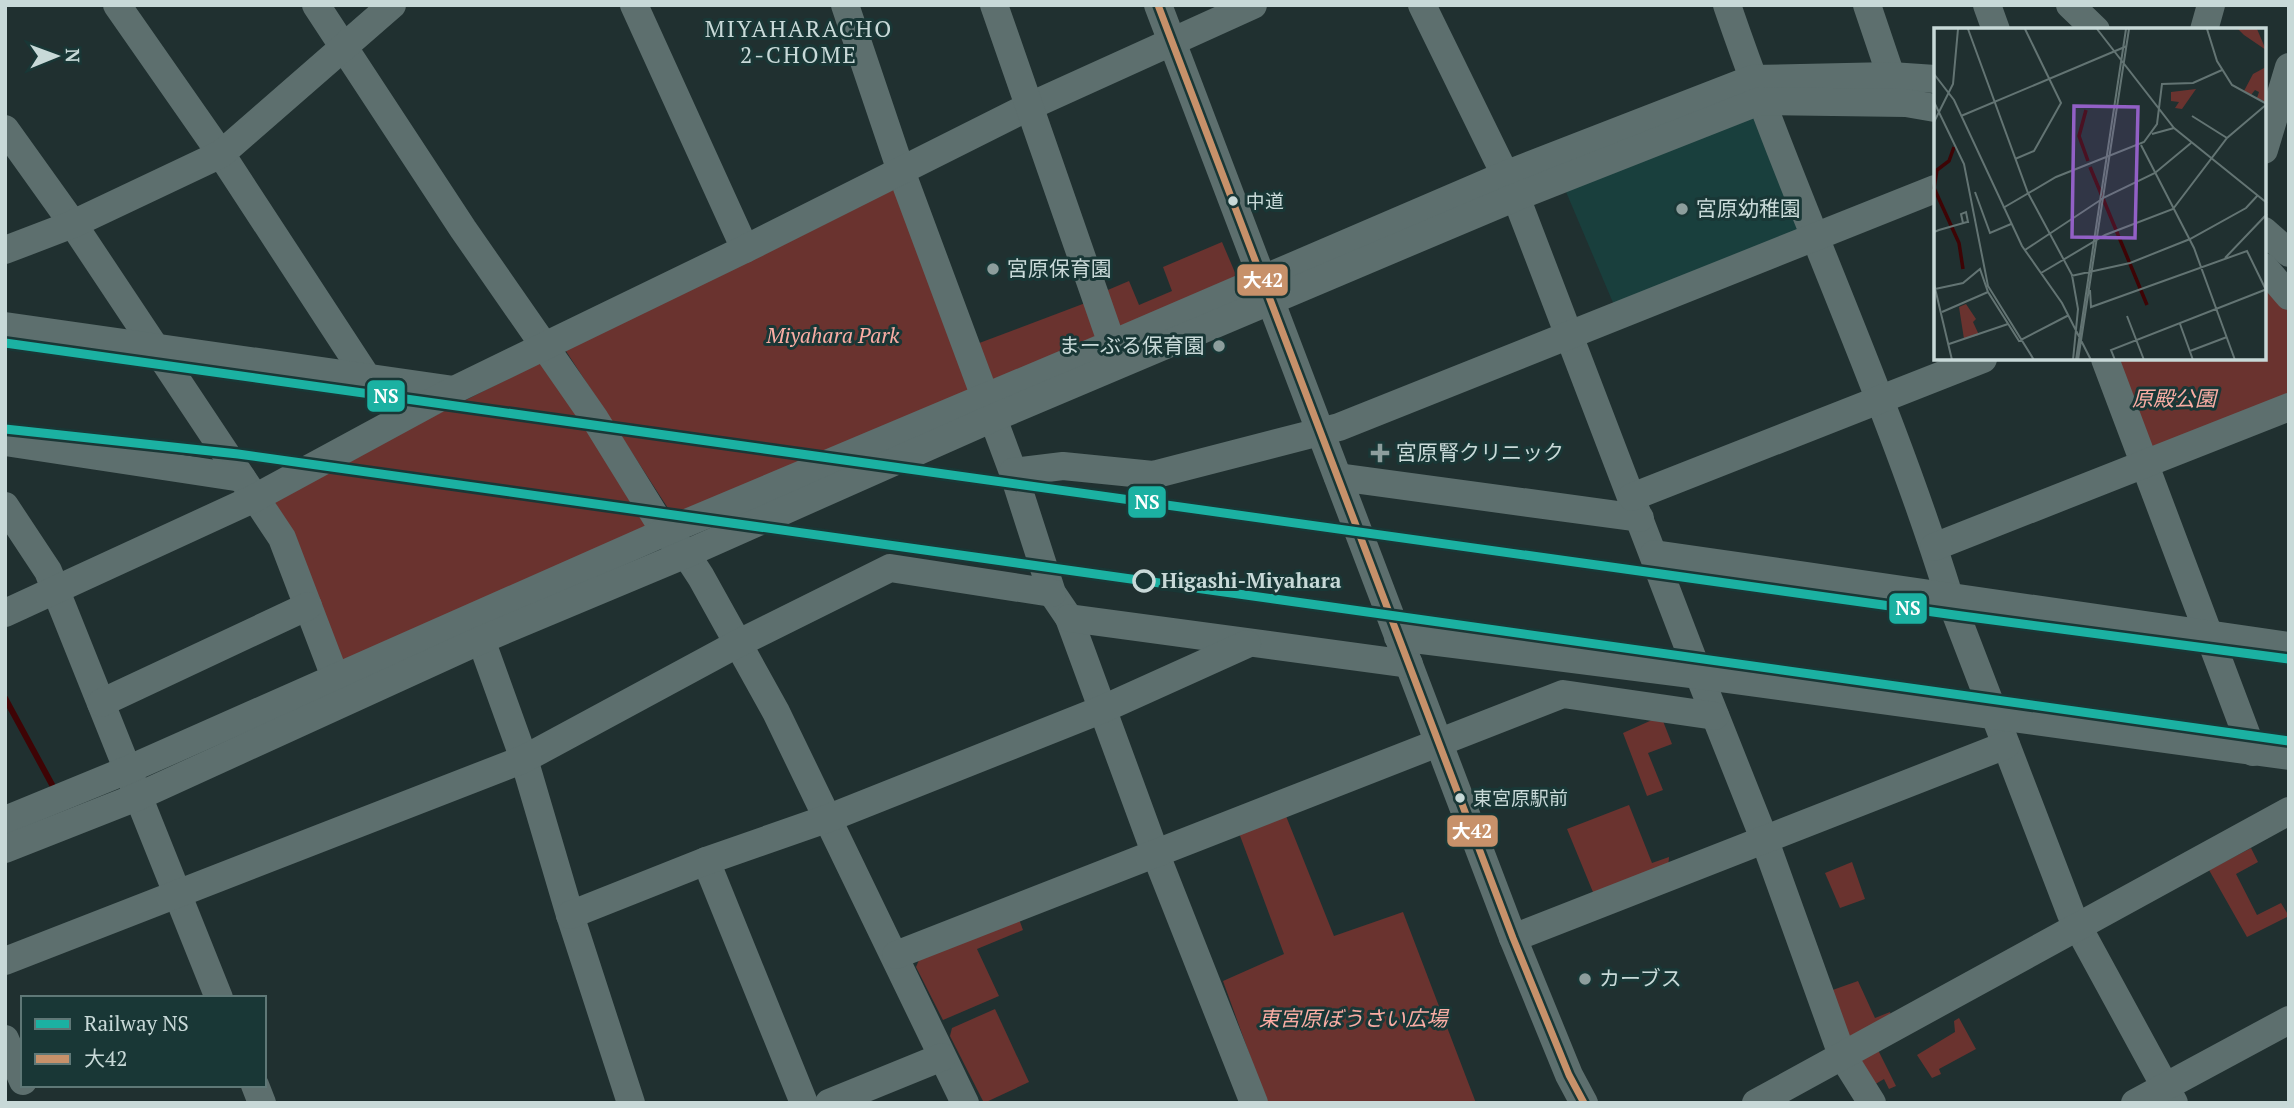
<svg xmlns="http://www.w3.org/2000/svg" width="2294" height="1108" font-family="'PT Serif','Noto Sans JP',serif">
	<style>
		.built { fill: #193f3d }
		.green { fill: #6a332f }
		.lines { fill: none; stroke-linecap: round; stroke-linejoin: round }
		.stream { stroke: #3e0405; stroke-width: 6 }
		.minor { stroke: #5d6f6e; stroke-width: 28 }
		.bus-1-casing { stroke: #193736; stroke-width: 12 }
		.bus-1 { stroke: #c7916a; stroke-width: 7 }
		.rail-1-casing { stroke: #193736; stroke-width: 14 }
		.rail-1 { stroke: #1bb1a2; stroke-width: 9 }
		.bus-dot { fill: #c8d9d8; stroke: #193736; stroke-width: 2.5 }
		.poi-dot { fill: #8d9e9d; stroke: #193736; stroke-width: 2.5 }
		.stop-dot { fill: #193736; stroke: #c8d9d8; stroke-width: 3.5 }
		.labels { text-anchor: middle; stroke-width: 6; stroke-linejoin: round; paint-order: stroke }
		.bus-label { font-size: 19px; fill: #c8d9d8; stroke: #193736; text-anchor: start }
		.poi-label { font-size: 21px; fill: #c8d9d8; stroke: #193736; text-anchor: start }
		.park-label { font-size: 21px; font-style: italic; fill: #faada4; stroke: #193736 }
		.stop-label { font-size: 21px; font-weight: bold; fill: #c8d9d8; stroke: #193736; text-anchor: start }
		.neighbourhood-label { font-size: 23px; letter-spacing: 2px; fill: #c8d9d8; stroke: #193736 }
		.inset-river { fill: none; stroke: #3e0405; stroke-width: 3.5 }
		.inset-road { fill: none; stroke: #637473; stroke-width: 2 }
		.view { fill: #9260c6; fill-opacity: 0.15; stroke: #9260c6; stroke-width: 3.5 }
		.inset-edge { fill: none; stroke: #c8d9d8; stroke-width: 3.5 }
		.line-badge { stroke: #193736; stroke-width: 2.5 }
		.badge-label { font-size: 19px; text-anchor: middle; font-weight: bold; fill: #fff }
	</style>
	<rect width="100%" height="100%" fill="#203030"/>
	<path class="built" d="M1753,112l47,119 -186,74 -50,-118z"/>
	<g class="green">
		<path d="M895,188l76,204 -296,127 -111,-171z"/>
		<path d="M1222,242l17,40 -119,51 -24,-38 33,-14 10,24 33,-14 -9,-24z"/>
		<path d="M2264,274l25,28v95l-138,56 -36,-94h149z"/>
		<path d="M1088,302l12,32 -105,53 -21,-42z"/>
		<path d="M545,360l108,167 -310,137 -70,-167z"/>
		<path d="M1661,716l11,28 -24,9 15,37 -16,6 -24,-63z"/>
		<path d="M1629,805l23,58 17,-6 -1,12 -73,28 -28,-68z"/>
		<path d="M1286,816l48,120 69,-24 73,191h-209l-44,-122 61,-27 -45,-121z"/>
		<path d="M2251,848l7,14 -22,12 21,41 24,-12 8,13 -42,21 -38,-67z"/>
		<path d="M1852,862l13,37 -25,9 -15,-35z"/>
		<path d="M1019,919l4,11 -46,19 22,47 -56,24 -27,-53 3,-7z"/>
		<path d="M1858,981l17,37 15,-6 1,4 -39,21 -7,-1 -18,-44z"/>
		<path d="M995,1009l34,73 -45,21 -34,-67 2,-8z"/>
		<path d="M1959,1018l17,31 -37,20 2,5 -9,4 -15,-23 38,-23 -1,-11z"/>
		<path d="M1878,1050l18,36 -7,3 -5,-10 -12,7 -12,-20 2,-7z"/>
	</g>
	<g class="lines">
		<path class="stream" d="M5,698l51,94"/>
		<g class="minor">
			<path d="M117,5l104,149 147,225"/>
			<path d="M316,5l147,224 132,190 70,113 21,22 15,23 75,135 189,391"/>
			<path d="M634,5l111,244"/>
			<path d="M845,5l56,166 112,301 39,121 17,25 87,237 98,248"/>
			<path d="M1158,5l355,933 56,137 15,28"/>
			<path d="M1422,5l94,192 183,478 66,166 77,214 30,48"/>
			<path d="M1727,5c68,199 160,390 222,591l122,318 103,189"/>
			<path d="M1867,5l24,71"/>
			<path d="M1987,5l9,25"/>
			<path d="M2070,5l26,25"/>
			<path d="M2204,30l7,-25"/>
			<path d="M5,129l68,95 209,314 53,139"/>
			<path d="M2264,150l25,-83"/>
			<path d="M2264,231l25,22"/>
			<path d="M5,250l68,-26 148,-70 171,-149"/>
			<path d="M2264,267l25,29"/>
			<path d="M5,326l449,64"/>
			<path d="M1112,344l393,-169 247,-96 139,-3 44,3"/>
			<path d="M2105,359l148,393"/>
			<path d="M5,442l237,36"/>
			<path d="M1013,472l50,-6 90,9 186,-48 596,-238"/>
			<path d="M1338,477l302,41"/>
			<path d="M1632,497l351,-138"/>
			<path d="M5,506l43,65 171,427"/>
			<path d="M1934,547l355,-140"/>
			<path d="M1654,554l635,92"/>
			<path d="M5,613l250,-115 199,-108 291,-141 283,-142 225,-102"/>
			<path d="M1069,618l340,46"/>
			<path d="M475,623l49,136 46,156 61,188"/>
			<path d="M1398,637l301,38 590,81"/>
			<path d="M101,703l207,-97"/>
			<path d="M5,820l122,-50 538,-238 447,-188 -118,-339"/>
			<path d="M5,849l132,-52 344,-157 205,-86 307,-136 523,-221 244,-96 146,2 29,5"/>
			<path d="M706,861l98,242"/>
			<path d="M570,915l136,-54 123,-43 274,-109 144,-65"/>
			<path d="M1513,938l493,-193"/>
			<path d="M896,955l667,-261 152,22"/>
			<path d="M5,961l519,-202 213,-115 153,-76 162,25"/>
			<path d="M5,1039l18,42"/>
			<path d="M255,1085l7,18"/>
			<path d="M829,1103l113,-46"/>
			<path d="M1756,1103l533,-292"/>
			<path d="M2135,1103l154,-83"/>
		</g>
		<g class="bus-1-casing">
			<path id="bus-1" d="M1158,5l355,933 56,137 15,28"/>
		</g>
		<use href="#bus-1" class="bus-1"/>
		<g class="rail-1-casing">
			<g id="rail-1">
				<path d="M5,343l1957,273 327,43"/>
				<path d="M5,429l233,25 2051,287"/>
			</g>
		</g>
		<use href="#rail-1" class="rail-1"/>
	</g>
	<g class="bus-dot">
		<circle cx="1233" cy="201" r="6"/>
		<circle cx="1460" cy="798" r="6"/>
	</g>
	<g class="poi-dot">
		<circle cx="1682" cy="209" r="7"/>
		<circle cx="993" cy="269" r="7"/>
		<circle cx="1219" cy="346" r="7"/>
		<path d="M1376.5 442.5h7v7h7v7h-7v7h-7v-7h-7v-7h7z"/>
		<circle cx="1585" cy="979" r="7"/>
	</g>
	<circle class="stop-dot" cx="1144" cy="581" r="10"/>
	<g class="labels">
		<g class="bus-label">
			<text x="1246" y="208">中道</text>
			<text x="1473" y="805">東宮原駅前</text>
		</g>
		<g class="poi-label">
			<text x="1696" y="216">宮原幼稚園</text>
			<text x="1007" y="276">宮原保育園</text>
			<text x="1205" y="353" text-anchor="end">まーぶる保育園</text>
			<text x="1396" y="460">宮原腎クリニック</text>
			<text x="1599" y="986">カーブス</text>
		</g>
		<g class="park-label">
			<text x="833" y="343">Miyahara Park</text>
			<text x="2174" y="406">原殿公園</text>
			<text x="1353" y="1026">東宮原ぼうさい広場</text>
		</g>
		<g class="stop-label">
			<text x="1161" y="588">Higashi-Miyahara</text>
		</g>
		<g class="neighbourhood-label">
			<text x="799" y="37">MIYAHARACHO<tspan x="799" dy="26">2-CHOME</tspan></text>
		</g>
	</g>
	<g transform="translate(1934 28)">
		<rect width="332" height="332" fill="#203030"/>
		<path d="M304,1h19l9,21 -22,-15zM332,39v35l-9,-4 2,-6 -4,-2 -4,5 -7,-4 9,-17zM262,61l-14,20 -7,-1 4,-6 -8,-1v-9zM32,276l10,15 -3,3 6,13 -15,4 -5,-32z" fill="#6a332f"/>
		<path class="inset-river" d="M152,82l-7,26 9,25M20,119l-5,14 -12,9 -3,18 25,55 4,26M156,139l57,138"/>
		<path class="inset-road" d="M34,1l60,164 44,82 6,34 -5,51M163,1l77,99 93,75M0,46l20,26 68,146 40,57 29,57M0,74l30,62 24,122 46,74M27,88l166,-70M258,88l35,22M0,94l19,-38 5,-55M218,106l22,-6M207,117l53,103 41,112M81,131l19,-8 27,-48 -36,-74M41,164l15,41 21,-9M69,180l53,-31 88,-35 13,-18 5,-40 31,-1 29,-13M0,204l5,-2 28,-8h1l-2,-10 -5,2 2,9M91,222l80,-53 50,-24 36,-30M291,230l42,-44M107,245l64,-38 68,-26 54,-71 40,-34 -35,-19 -15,-24 -10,-32M137,248l59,-13 60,-24 56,-31 12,-13M0,256l18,76M1,261l28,-6 17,-14 8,23 31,49 50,-26M156,262l1,17 156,-56 20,41M8,284l46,-20M193,288l17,44M246,296l13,36M15,316l59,-20M256,323l37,-14M31,332h34M142,332l50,-331M144,332l51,-331M181,332l-4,-10 156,-61"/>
		<path class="view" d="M140,78l64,1 -3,131 -63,-1z"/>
		<rect width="332" height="332" class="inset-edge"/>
	</g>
	<g class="line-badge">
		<rect x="1236" y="263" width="53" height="34" rx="7" fill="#c7916a"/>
		<rect x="366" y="379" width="40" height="34" rx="7" fill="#1bb1a2"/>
		<rect x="1127" y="485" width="40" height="34" rx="7" fill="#1bb1a2"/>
		<rect x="1888" y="592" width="40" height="33" rx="7" fill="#1bb1a2"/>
		<rect x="1446" y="814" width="53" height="34" rx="7" fill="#c7916a"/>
	</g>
	<g class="badge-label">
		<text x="1263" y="287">大42</text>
		<text x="386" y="403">NS</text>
		<text x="1147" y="509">NS</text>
		<text x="1908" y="615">NS</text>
		<text x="1472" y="838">大42</text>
	</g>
	<rect width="2294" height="1108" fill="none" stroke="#c8d9d8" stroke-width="14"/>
	<rect x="21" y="996" width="245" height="91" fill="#193736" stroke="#5f7877" stroke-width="2"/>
	<rect x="35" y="1019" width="35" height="10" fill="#1bb1a2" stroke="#5f7877" stroke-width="2"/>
	<text x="84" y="1031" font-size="21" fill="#c8d9d8">Railway NS</text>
	<rect x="35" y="1054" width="35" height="10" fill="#c7916a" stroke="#5f7877" stroke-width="2"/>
	<text x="84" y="1066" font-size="21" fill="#c8d9d8">大42</text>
	<g transform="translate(56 56) rotate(89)" stroke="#193736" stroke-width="5" paint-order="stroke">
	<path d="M0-5L12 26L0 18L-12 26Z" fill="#c8d9d8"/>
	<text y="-10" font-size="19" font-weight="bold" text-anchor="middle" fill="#c8d9d8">N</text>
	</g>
</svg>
